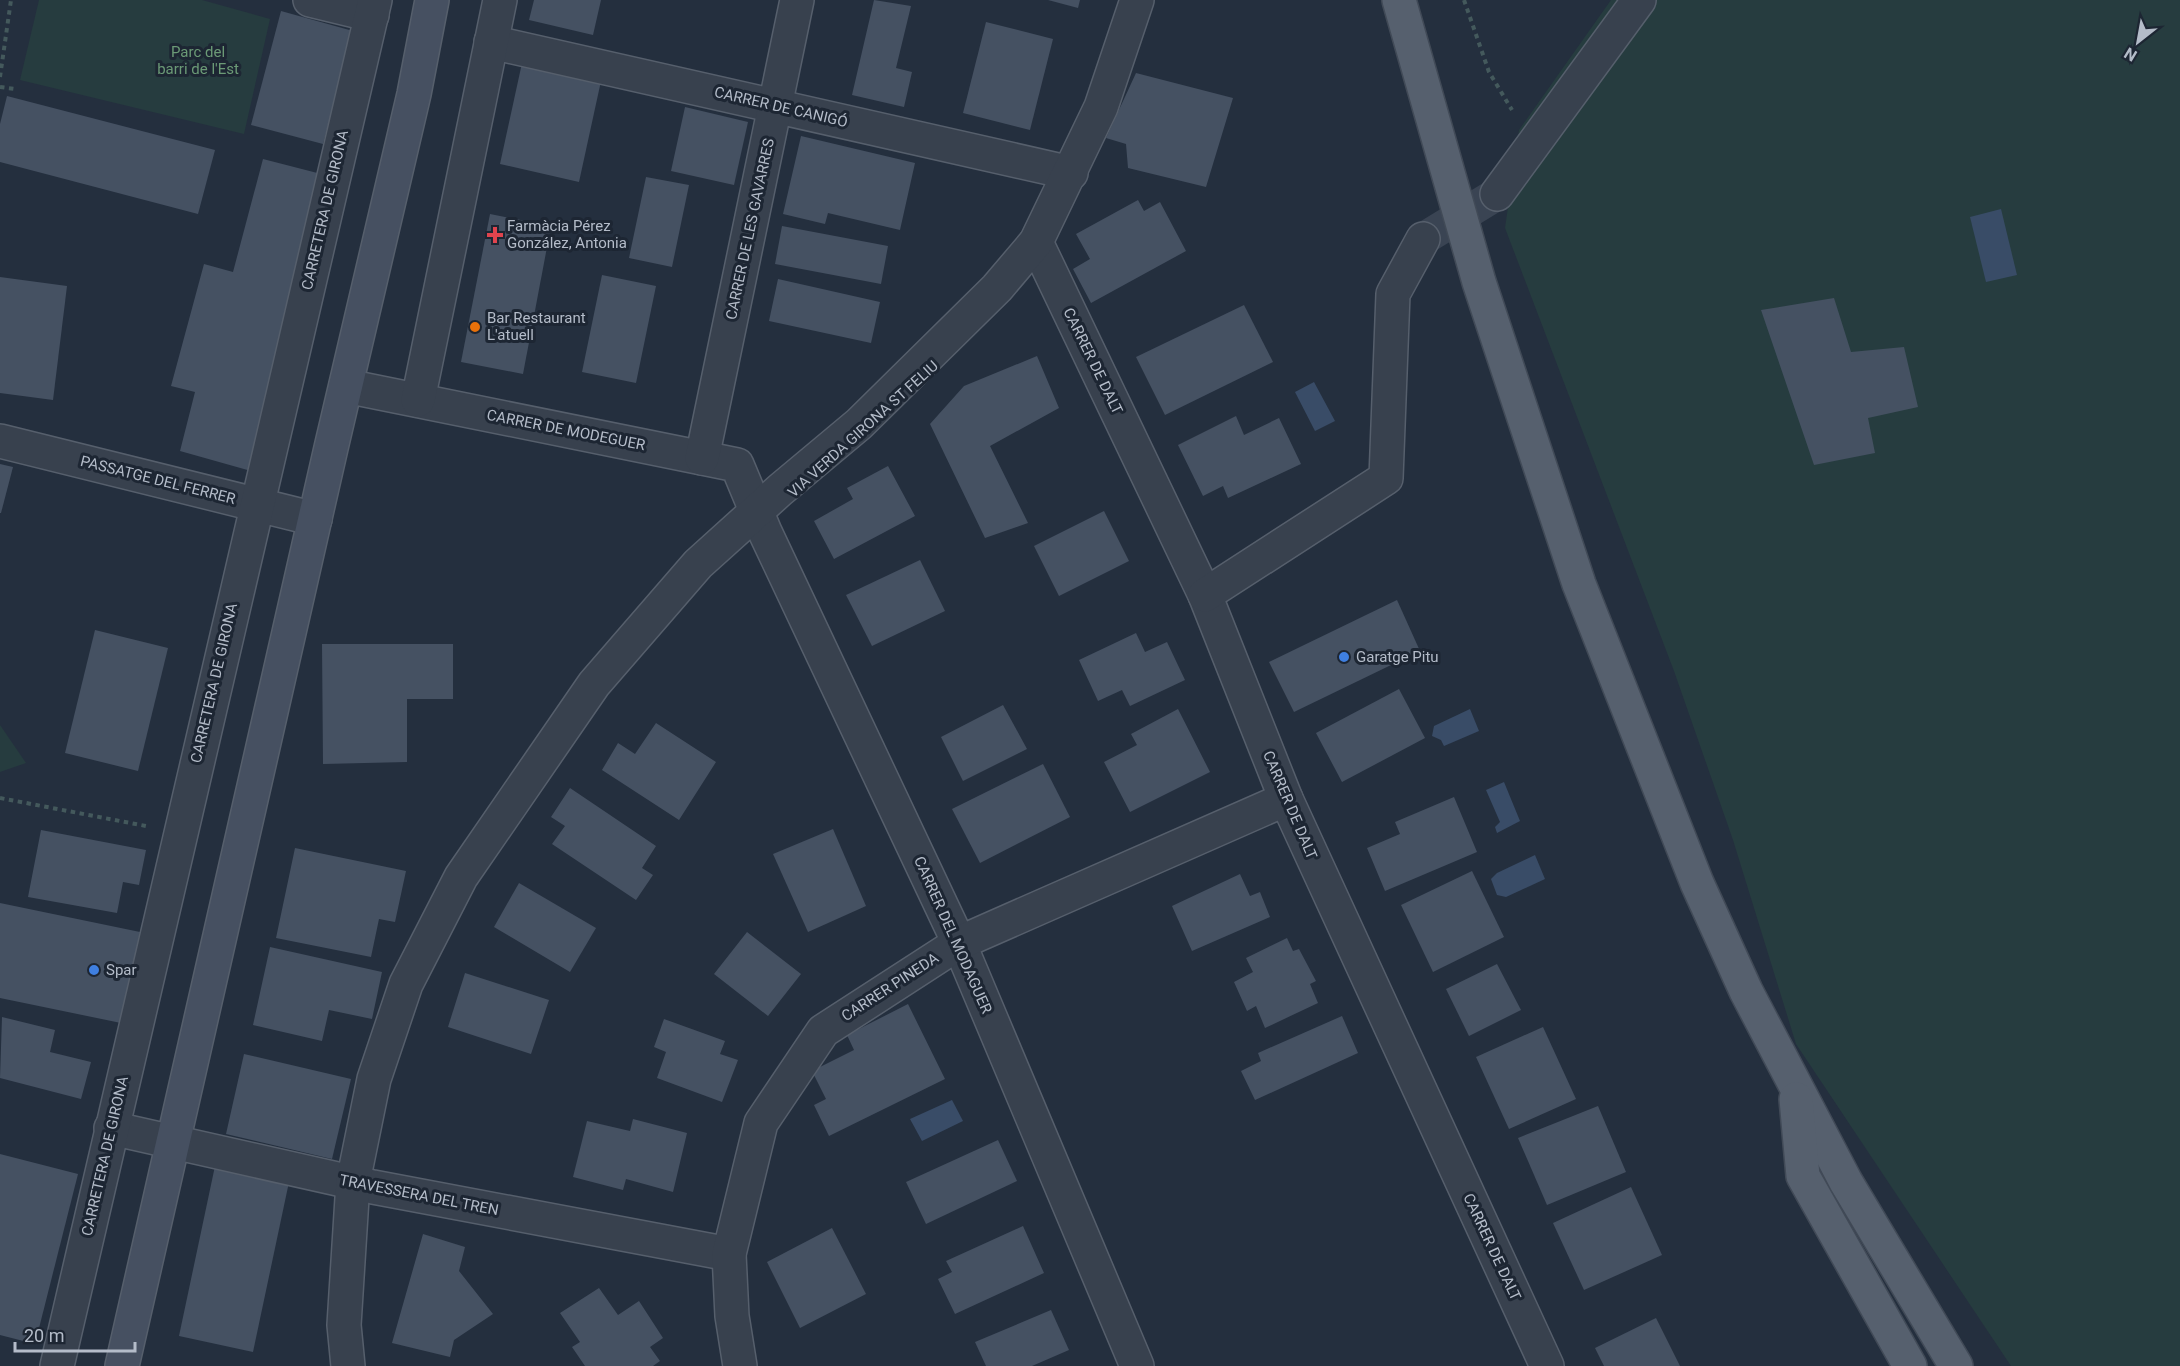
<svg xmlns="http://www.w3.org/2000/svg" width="2180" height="1366" font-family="Roboto,sans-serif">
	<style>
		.green { fill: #263c3f }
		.water { fill: #394c67 }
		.building { fill: #455162 }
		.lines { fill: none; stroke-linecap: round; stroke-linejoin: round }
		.street-tunnel { stroke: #3a4453; stroke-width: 33; stroke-dasharray: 33 16; stroke-linecap: butt }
		.street-casing { stroke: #565f6c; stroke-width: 36 }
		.secondary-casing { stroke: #565f6c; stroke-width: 36 }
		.primary-casing { stroke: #414a57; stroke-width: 36 }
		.path { stroke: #44595c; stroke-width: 4; stroke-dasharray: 4.5 4.5; stroke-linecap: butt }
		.street { stroke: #38414e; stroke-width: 33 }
		.secondary { stroke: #465061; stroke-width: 33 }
		.primary { stroke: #56606e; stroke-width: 33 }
		.health-dot { fill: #e0444e; stroke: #1d2633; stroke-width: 2 }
		.food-dot { fill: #e8710a; stroke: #1d2633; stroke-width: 2 }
		.shop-dot { fill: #3f7fe0; stroke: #1d2633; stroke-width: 2 }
		.labels { text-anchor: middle; stroke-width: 6; stroke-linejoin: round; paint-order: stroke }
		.park-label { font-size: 15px; fill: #6b9a76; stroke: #1d2633 }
		.street-label { font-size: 15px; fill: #b4bcc9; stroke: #1d2633 }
		.poi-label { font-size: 15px; fill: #b4bcc9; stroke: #1d2633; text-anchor: start }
	</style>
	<rect width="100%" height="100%" fill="#242f3e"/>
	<g class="green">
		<path d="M39,0h163l68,19 -26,115 -224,-54z"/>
		<path d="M1611,0h569v1366h-169l-215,-322 -63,-204 -59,-169 -169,-443 14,-98z"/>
		<path d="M0,725l26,38 -26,9z"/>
	</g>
	<g class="water">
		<path d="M2001,209l16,66 -31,7 -16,-65z"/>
		<path d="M1314,382l21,39 -20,10 -20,-39z"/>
		<path d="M1470,709l9,22 -35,15 -3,-6 -9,-4 2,-10z"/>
		<path d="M1504,782l16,39 -23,12 -2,-6 5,-5 -14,-32z"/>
		<path d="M1535,855l10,24 -39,18 -9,-2 -6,-16 6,-6z"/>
		<path d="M952,1100l11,21 -41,20 -12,-22z"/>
	</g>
	<g class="building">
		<path d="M534,0h67l-8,35 -64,-15z"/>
		<path d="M874,0l37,6 -15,62 16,4 -8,35 -52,-12z"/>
		<path d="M1048,0h32l-2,8z"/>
		<path d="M281,11l72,20 -30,113 -72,-19z"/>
		<path d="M986,22l67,17 -23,91 -67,-17z"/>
		<path d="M522,63l79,18 -22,101 -79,-18z"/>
		<path d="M1136,73l97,25 -27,89 -78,-19 -2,-24 -20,-6z"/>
		<path d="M7,96l208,54 -17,64 -198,-52v-38z"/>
		<path d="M685,107l63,15 -14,63 -63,-14z"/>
		<path d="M801,136l114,27 -15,67 -72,-17 -3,11 -42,-10z"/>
		<path d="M263,159l66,17 -78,295 -71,-20 15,-59 -24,-6 33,-122 29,8z"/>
		<path d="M646,177l43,8 -17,82 -43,-9z"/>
		<path d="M1138,200l6,11 16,-9 26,49 -95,52 -18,-34 17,-10 -14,-25z"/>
		<path d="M490,214l61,12 -28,148 -62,-12z"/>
		<path d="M782,226l106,20 -7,38 -106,-20z"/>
		<path d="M602,275l54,11 -20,97 -54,-11z"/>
		<path d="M0,277l67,9 -14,114 -53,-7z"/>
		<path d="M778,279l102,23 -9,41 -102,-22z"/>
		<path d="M1834,298l17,54 53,-5 14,60 -50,11 7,35 -61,12 -53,-155z"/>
		<path d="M1244,305l29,57 -108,53 -29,-58z"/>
		<path d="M1037,356l22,52 -69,38 38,77 -43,15 -55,-114 34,-38z"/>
		<path d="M1236,416l8,19 35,-17 22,46 -73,34 -5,-12 -20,10 -25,-51z"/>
		<path d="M0,464l13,3 -12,46h-1z"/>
		<path d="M888,466l27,50 -81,43 -20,-38 39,-22 -6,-11z"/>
		<path d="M1104,511l25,50 -70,35 -25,-50z"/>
		<path d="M920,560l25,51 -73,35 -26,-51z"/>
		<path d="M1397,600l23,51 -126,61 -25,-50z"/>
		<path d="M95,630l73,18 -30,123 -73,-18z"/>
		<path d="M1136,633l9,19 22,-10 18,38 -55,26 -8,-16 -24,11 -19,-41z"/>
		<path d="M322,644h131v55h-46v63l-84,2z"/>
		<path d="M1399,689l26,49 -83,44 -26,-49z"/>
		<path d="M1003,705l24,44 -64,32 -22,-44z"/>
		<path d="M1178,709l32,63 -80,40 -26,-50 33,-17 -6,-11z"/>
		<path d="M656,723l60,39 -37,58 -77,-50 16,-27 17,11z"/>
		<path d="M1043,764l27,53 -90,46 -28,-54z"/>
		<path d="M570,788l86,58 -14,22 11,7 -17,25 -84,-56 13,-18 -14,-9z"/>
		<path d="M1454,797l23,55 -92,39 -18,-43 33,-14 -5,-12z"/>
		<path d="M833,829l33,77 -58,26 -35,-78z"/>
		<path d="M41,830l105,20 -7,35 -16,-3 -6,31 -89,-16z"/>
		<path d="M295,848l111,23 -11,51 -16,-3 -8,38 -95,-19z"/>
		<path d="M1472,871l32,66 -71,35 -32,-67z"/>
		<path d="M1240,874l10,22 10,-4 10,25 -78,34 -20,-45z"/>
		<path d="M519,883l77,45 -26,44 -76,-45z"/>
		<path d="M0,903l140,29 -19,91 -121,-25z"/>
		<path d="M747,932l54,42 -33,42 -54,-42z"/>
		<path d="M1287,938l6,13 6,-2 17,32 -6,3 8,19 -53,25 -9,-22 -9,5 -13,-29 19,-10 -7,-14z"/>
		<path d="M270,947l112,25 -10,47 -43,-9 -7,31 -69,-16z"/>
		<path d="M1497,964l24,46 -52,26 -23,-47z"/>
		<path d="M465,973l84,27 -18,54 -83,-27z"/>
		<path d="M908,1004l37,75 -116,57 -15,-31 12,-6 -14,-28 42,-21 -7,-15z"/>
		<path d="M1342,1016l16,37 -103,47 -14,-29 20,-10 -3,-8z"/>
		<path d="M2,1017l53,13 -5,22 41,10 -10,37 -81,-21z"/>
		<path d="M664,1019l61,22 -5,13 18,6 -16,42 -65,-24 9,-26 -12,-5z"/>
		<path d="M1543,1027l33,72 -67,30 -33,-72z"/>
		<path d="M244,1054l107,25 -19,80 -106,-25z"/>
		<path d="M1598,1106l28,66 -79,33 -29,-67z"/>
		<path d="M633,1119l54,14 -14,59 -47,-13 -3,11 -50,-13 14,-56 43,10z"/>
		<path d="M998,1140l19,41 -91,43 -20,-42z"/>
		<path d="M0,1154l78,20 -43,170 -35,-9z"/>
		<path d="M215,1166l74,16 -36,170 -74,-16z"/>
		<path d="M1631,1187l31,68 -78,35 -31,-67z"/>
		<path d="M1023,1226l21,47 -89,41 -17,-35 14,-7 -6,-11z"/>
		<path d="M832,1228l34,66 -66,34 -33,-66z"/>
		<path d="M423,1234l42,13 -6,24 34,43 -39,26 -4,17 -58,-14z"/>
		<path d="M599,1288l19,27 21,-14 24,37 -13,9 10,14 -7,5h-68l-13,-19 8,-5 -20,-29z"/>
		<path d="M1051,1310l18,40 -37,16h-46l-11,-24z"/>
		<path d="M1656,1318l24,48h-76l-9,-18z"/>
	</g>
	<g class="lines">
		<path class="street-tunnel" d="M1423,239l74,-45"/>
		<g class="street-casing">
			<g id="street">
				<path d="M310,0l62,15"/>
				<path d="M491,42l580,131"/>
				<path d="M1497,194l142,-194"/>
				<path d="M1036,242l169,353 81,204 261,567"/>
				<path d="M346,386l391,79 28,67 194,411 178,423"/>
				<path d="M418,400l82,-400"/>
				<path d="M0,441l315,78"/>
				<path d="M702,458l95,-458"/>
				<path d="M1205,595l181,-117 7,-184 30,-55"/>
				<path d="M111,1128l262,59 356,67"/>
				<path d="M57,1366l318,-1366"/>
				<path d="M348,1366l-4,-41 9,-143 21,-103 32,-95 55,-107 133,-193 104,-120 82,-74 79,-66 138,-136 39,-46 65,-135 36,-107"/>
				<path d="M740,1366l-8,-50 -3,-62 32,-131 62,-92 136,-88 327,-144"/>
			</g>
		</g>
		<g class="secondary-casing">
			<path id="secondary" d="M122,1366l209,-918 83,-354 18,-94"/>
		</g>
		<g class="primary-casing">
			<g id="primary">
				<path d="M1399,0l80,282 100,302 118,299 49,108 100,191 110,184"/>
				<path d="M1796,1099l7,77 107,190"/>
			</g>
		</g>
		<g class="path">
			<path d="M1464,0l25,72 23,38"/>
			<path d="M0,77l11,-77"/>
			<path d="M0,87l15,2"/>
			<path d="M0,798l146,28"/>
		</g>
		<use href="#street" class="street"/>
		<use href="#secondary" class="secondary"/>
		<use href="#primary" class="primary"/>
	</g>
	<path class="health-dot" d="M492 226h6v6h6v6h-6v6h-6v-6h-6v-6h6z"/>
	<circle class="food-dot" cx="475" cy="327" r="6"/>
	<g class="shop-dot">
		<circle cx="1344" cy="657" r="6"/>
		<circle cx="94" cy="970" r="6"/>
	</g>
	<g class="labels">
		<g class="park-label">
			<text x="198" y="57">Parc del<tspan x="198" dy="17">barri de l'Est</tspan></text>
		</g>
		<g class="street-label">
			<text transform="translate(781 107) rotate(13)" y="5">CARRER DE CANIGÓ</text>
			<text transform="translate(325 210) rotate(-77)" y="5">CARRETERA DE GIRONA</text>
			<text transform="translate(750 229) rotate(-78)" y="5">CARRER DE LES GAVARRES</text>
			<text transform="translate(1093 361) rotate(64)" y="5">CARRER DE DALT</text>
			<text transform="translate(863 429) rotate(-42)" y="5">VIA VERDA GIRONA ST FELIU</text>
			<text transform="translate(566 430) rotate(11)" y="5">CARRER DE MODEGUER</text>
			<text transform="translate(158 480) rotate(14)" y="5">PASSATGE DEL FERRER</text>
			<text transform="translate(214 683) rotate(-77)" y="5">CARRETERA DE GIRONA</text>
			<text transform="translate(1290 805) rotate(67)" y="5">CARRER DE DALT</text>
			<text transform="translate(953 935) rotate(66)" y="5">CARRER DEL MODAGUER</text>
			<text transform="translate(890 987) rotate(-33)" y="5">CARRER PINEDA</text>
			<text transform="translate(105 1156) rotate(-77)" y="5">CARRETERA DE GIRONA</text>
			<text transform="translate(419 1195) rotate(11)" y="5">TRAVESSERA DEL TREN</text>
			<text transform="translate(1492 1247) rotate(65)" y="5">CARRER DE DALT</text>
		</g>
		<g class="poi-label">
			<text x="507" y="231">Farmàcia Pérez<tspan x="507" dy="17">González, Antonia</tspan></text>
			<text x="487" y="323">Bar Restaurant<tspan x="487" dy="17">L'atuell</tspan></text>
			<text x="1356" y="662">Garatge Pitu</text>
			<text x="106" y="975">Spar</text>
		</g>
	</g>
	<g transform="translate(2138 42) rotate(211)" stroke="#1d2633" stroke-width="4.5" paint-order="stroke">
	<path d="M0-4.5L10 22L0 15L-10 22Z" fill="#b4bcc9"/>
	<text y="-9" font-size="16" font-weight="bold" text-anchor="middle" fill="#b4bcc9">N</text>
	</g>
	<path d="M15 1342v9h120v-9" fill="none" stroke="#b4bcc9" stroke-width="3"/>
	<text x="24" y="1342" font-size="18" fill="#b4bcc9" stroke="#1d2633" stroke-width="4.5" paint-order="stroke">20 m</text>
</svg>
